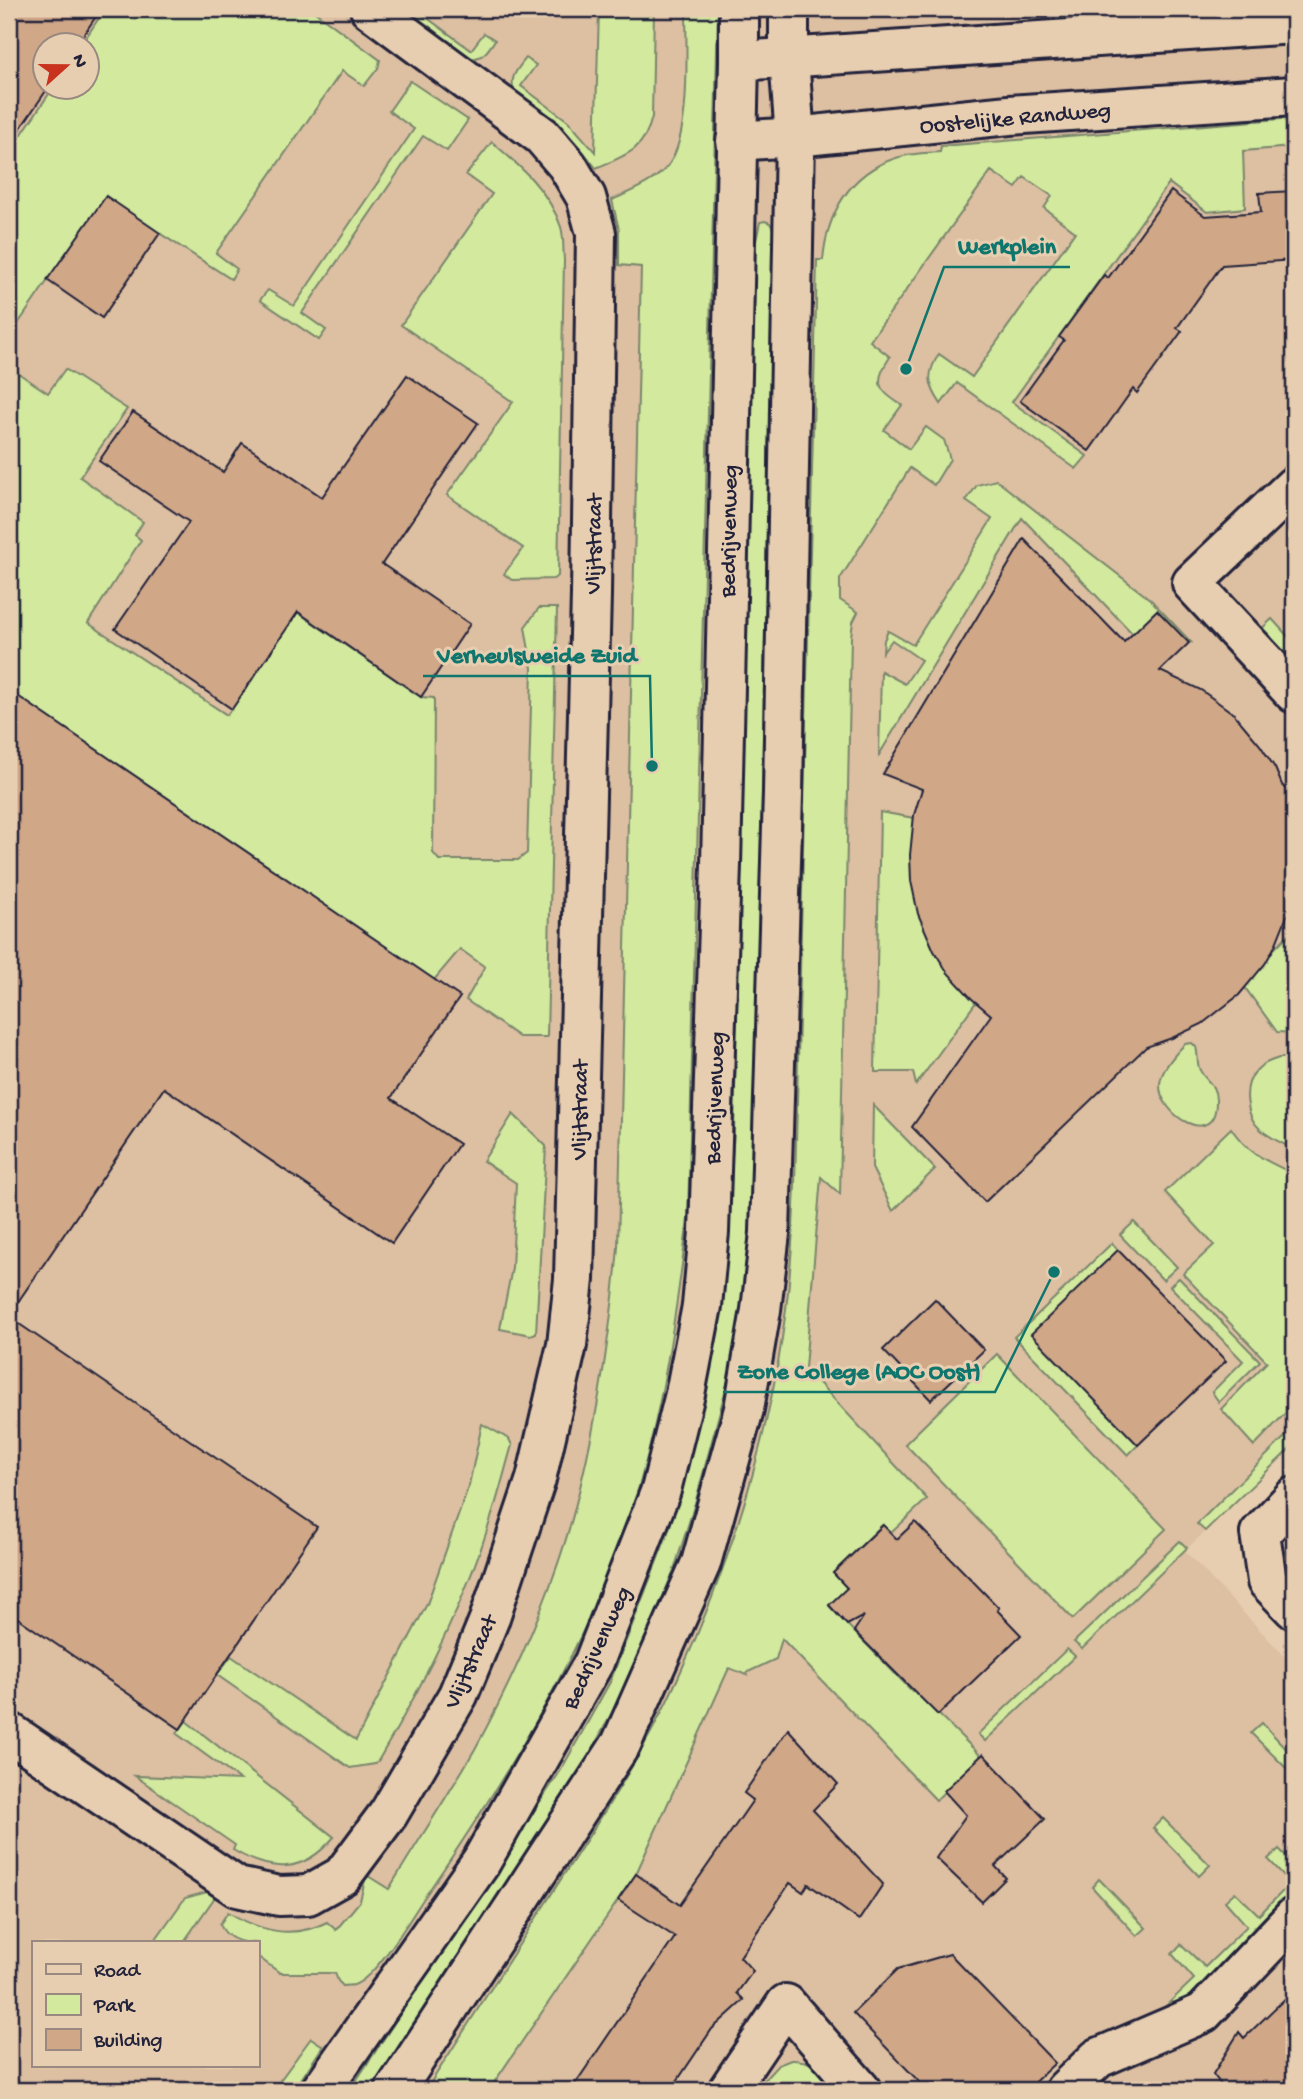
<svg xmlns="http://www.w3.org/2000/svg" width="1303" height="2099" font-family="'Gochi Hand',sans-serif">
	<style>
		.built { fill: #ddbfa2; fill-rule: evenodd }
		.green { fill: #d2e99e; stroke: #7a866c; stroke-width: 2 }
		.building { fill: #d0a787; stroke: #22223b; stroke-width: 2 }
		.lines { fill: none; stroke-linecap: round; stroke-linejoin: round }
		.minor-casing { stroke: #22223b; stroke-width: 44 }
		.secondary-casing { stroke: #22223b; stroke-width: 44 }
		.primary-casing { stroke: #22223b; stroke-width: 44 }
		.minor { stroke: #e8ceb0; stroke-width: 38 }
		.secondary { stroke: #e8ceb0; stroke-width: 38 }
		.primary { stroke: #e8ceb0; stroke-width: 38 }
		.labels { text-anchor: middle; stroke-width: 6; stroke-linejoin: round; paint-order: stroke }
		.street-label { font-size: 23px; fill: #22223b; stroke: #e8ceb0 }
		.leader { fill: none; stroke: #0f766e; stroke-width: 2.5 }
		.callout-dot { fill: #0f766e; stroke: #e8ceb0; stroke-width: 2.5 }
		.callout-label { font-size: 24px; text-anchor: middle; font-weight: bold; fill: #0f766e; stroke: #e8ceb0; stroke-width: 6; stroke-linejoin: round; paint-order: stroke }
	</style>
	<rect width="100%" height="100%" fill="#e8ceb0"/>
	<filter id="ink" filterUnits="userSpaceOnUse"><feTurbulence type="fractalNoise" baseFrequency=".0143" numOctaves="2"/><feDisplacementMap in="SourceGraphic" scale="14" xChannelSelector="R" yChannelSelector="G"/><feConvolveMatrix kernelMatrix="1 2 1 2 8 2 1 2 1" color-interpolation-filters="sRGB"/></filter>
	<g filter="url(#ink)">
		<path class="built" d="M9,9h1285v1436l-109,106 109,115v424h-1285zM46,46h42v42h-42zM33,1943h224v123h-224z"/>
		<g class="green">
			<path d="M105,9h206l69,51 -2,8 -14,18 -22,-15 -126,182 21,16 -6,10 -72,-46 -111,47 -39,57v-184l44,-65h35v-42l-7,-1z"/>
			<path d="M402,9h13l56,41 13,-17 11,7c-7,10 -12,20 -26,18z"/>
			<path d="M599,9h55l-2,108c-8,34 -26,38 -56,51 -23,-32 -50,-52 -81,-75 -7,-15 2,-23 11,-35l10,7 -15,21 47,35 27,31z"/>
			<path d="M686,9h32l-30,1210c-14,110 -29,220 -68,325 -47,126 -119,242 -194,351 -15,22 -49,82 -72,90 -4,1 -8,0 -11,1l-5,-5 -3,-8h-55l-23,-17v-13c-15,0 -31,-3 -37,-19l8,-12c32,19 64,28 99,10l9,8 24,-29 5,-21 3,-4 21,13c28,-47 59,-93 86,-140 38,-70 75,-153 97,-230 24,-89 38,-180 46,-272l23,-980 -22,-2v-35l-7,-30c19,-9 41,-17 55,-33 25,-30 19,-119 19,-158z"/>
			<path d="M410,81l58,39 -21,31 -24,-15 -121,177 24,17 -7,10 -59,-40 8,-10 26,16 120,-177 -25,-18z"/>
			<path d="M1294,118v14h-5l2,15 -48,4 2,57 -38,4 -38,-29 -157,219 75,54 -11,13 -119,-86 -16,21c-13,-19 -15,-30 -2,-50l33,23 103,-145 -31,-24 8,-12 -28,-19 -8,11 -25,-17 -121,170 20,16c-16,24 -14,33 12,48l-18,25 25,19 17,-22 18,13 6,19 -16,26 -24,-17 -70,111v21l18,12 -5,10 -2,14 -11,558 -19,-17 -16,191 122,131 -36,34 -9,-8 -49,48 14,15 -18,18 83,85 2,-1 67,66 -45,44 -154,-161 -6,20 -28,13 -1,3 -18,-7 -93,206 -147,216h-63c45,-71 91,-142 137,-214 41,-63 83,-127 114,-196 60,-129 104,-280 114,-422 2,-25 3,-50 4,-74l22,-924h6c4,-46 26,-87 73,-102 14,-5 29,-5 44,-6l1,-6z"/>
			<path d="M492,142c28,24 57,49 69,85 3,10 2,23 3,33l-6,316 -5,3 -41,1 -8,-6 19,-26 -76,-53 66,-93 -112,-77 91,-131 -26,-19z"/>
			<path d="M765,221l5,2 3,6 -17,862 -6,130 -10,101 -12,59 -32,119 -22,70 -48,116 -53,100 -196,304h-27l211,-320 49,-88 59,-152 29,-111 23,-120 13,-167 21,-886 5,-24z"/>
			<path d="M9,367l39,26 17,-24 62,40 -47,68 63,45 -8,13 6,5 -53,83 139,92 54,-79 6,-31 134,92 13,1 -1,155 6,7h79l9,-7 5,-185 -7,-41 14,-19h18l-10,429h-28l-53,-37 19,-33 -25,-18 -26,31 -425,-290z"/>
			<path d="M996,480l155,120 40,42 -58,-8 -111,-116 -143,237 2,-84 24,13 16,-24 -29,-20 -9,12 1,-12 4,-9 25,14 79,-126 -26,-18 11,-16z"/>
			<path d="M1272,619l22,24v31l-38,-40z"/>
			<path d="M880,812l34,6 62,184 -60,83 -3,-13h-38z"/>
			<path d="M1294,929v104l-17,-1 -36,-50z"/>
			<path d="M1192,1043l4,4c2,6 1,15 3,21 5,13 17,15 17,32 1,51 -58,15 -56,-16 1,-15 15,-30 25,-40z"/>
			<path d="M1279,1058h15v91c-11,-5 -25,-12 -34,-20 -14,-12 -18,-42 -5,-57 6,-8 15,-11 24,-14z"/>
			<path d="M873,1105l62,64 -42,42 -21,-43z"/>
			<path d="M513,1114l33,32 -10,187 -5,2 -31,-6 12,-61 4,-85 -33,-22z"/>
			<path d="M1231,1128c17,26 36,33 63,46v230l-40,42 -33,-37 46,-47 -84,-88 31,-29 -49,-53z"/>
			<path d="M1134,1222l43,45 -14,13 -43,-45z"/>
			<path d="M1112,1243l6,7 20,195 -10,10 -114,-118z"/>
			<path d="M1179,1278l81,83 -41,41 -7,-10 31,-31 -73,-75z"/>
			<path d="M997,1354l169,175 -93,90 -168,-175z"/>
			<path d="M482,1424l27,15 3,6c-7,24 -13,49 -21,73 -26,85 -68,167 -113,243l-3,3 -25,4 -133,-93 14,-19 125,84 71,-136 42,-119z"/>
			<path d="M1294,1428v17l-89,86 -8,-7z"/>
			<path d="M1180,1541l7,7 -105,101 -8,-7z"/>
			<path d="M1067,1649l8,7 -90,85 -7,-7z"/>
			<path d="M186,1721l148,116c-31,37 -62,36 -101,13l2,-5 -100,-69 105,4 -63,-46z"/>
			<path d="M1262,1723l32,34v19l-43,-43z"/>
			<path d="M1163,1818l47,47 -11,11 -46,-48z"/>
			<path d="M1279,1849l15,15v29l-113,114 -32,15 45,-43 -22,-25 9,-10 24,23 42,-41 -22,-25 10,-9 24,23 32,-32 -23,-24z"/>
			<path d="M1099,1879l47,49 -9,8 -45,-49z"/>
			<path d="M207,1892l8,5 -32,46h-30l32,-45z"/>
			<path d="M311,2038l12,8 -29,44h-21z"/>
			<path d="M791,2060c24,-1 34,14 49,30h-85l23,-25z"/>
		</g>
		<g class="building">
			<path d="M9,9h92l-25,37h-30v42h2l-39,57z"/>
			<path d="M1171,191l34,25 56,-4 -2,-19 35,-2v69l-72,5 -45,63 5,3 -45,62 -4,-4 -44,62 -69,-50 44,-61 -5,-3 45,-62 4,3z"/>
			<path d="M106,196l54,37 -58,85 -55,-38z"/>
			<path d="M407,375l71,48 -96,141 88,60 -49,73 -123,-85 -66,97 -117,-80 74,-107 -90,-61 34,-49 90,60 19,-29 80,54z"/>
			<path d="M1024,539l100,103 33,-32 32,33 -29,28 41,19 33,24 26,31 15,23 7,17 12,10v114l-7,7 -12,30 -10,18 -26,31 -37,29 -30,14 -26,9 -161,155 -73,-75 79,-112 -20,-17 -23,-25 -14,-22 -16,-37 -7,-33 -1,-26 4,-40 8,-26 -39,-15z"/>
			<path d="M9,690l451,307 -69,101 68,46 -67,99 -228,-155 -155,227z"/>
			<path d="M1118,1250l108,111 -88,84 -107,-111z"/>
			<path d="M935,1299l49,51 -53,50 -48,-50z"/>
			<path d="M9,1317l308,210 -137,202 -171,-117z"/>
			<path d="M915,1522l84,86 -2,2 24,25 -83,80 -84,-84 10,-15 -17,9 -18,-20 18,-17 -14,-15 50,-48 14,14z"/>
			<path d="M788,1729l50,55 -25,26 70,74 -24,36 -51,-36 -5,8 -13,-9 -50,74 13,14 -16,22 7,7 -32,29 -41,61h-100l104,-153 -57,-37 18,-26 44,31 73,-105 -9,-7z"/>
			<path d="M983,1754l62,65 -50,47 11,12 -24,24 -46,-44 30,-43 -22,-24z"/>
			<path d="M950,1954l105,109 -29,27h-99l-74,-77 45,-44z"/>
			<path d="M1294,1990v100h-69l-12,-16 26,-42 5,6z"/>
		</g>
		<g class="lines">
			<g class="minor-casing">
				<g id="minor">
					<path d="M1294,486l-102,97 102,110"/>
					<path d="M1294,1497l-34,36 7,48 27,28"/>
					<path d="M9,1732l228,155 42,9 29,-1 34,-19 47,-63 69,-118 31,-75 47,-141 31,-134 7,-66 17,-685 5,-361 -10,-36 -19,-32 -25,-29 -172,-127"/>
					<path d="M728,2090l58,-86 75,86"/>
					<path d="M1065,2090l33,-32 105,-45 91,-96"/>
				</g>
			</g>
			<g class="secondary-casing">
				<g id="secondary">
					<path d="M739,9v52"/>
					<path d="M736,141l59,-4 -6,-78v-50"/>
				</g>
			</g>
			<g class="primary-casing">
				<g id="primary">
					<path d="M321,2090l160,-228 113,-200 67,-172 24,-96 17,-88 7,-74 12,-367 18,-804 555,-37"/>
					<path d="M395,2090l226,-346 80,-181 43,-154 17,-99 9,-77 13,-440 12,-656 214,-22 285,-19"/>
				</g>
			</g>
			<use href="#minor" class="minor"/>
			<use href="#secondary" class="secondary"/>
			<use href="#primary" class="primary"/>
		</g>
	</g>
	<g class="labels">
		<g class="street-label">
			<text transform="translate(1015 116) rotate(-5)" y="8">Oostelijke Randweg</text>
			<text transform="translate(727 531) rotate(-89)" y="8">Bedrijvenweg</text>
			<text transform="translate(592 544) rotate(-89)" y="8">Vlijtstraat</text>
			<text transform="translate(713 1098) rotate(-88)" y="8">Bedrijvenweg</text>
			<text transform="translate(578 1110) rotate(-89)" y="8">Vlijtstraat</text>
			<text transform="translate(595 1647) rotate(-65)" y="8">Bedrijvenweg</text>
			<text transform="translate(469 1661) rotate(-66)" y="8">Vlijtstraat</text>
		</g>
	</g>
	<path class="leader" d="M906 369L944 267H1070M652 766L650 676H423M1054 1272L995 1392H723"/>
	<g class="callout-dot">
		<circle cx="906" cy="369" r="7"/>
		<circle cx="652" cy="766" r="7"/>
		<circle cx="1054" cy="1272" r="7"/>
	</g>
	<g class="callout-label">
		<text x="1007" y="253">Werkplein</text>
		<text x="537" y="662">Verheulsweide Zuid</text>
		<text x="859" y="1378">Zone College (AOC Oost)</text>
	</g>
	<rect width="1303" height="2099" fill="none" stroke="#e8ceb0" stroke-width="35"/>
	<rect x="18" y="18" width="1268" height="2064" fill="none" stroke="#22223b" stroke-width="2.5" filter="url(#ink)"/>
	<rect x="32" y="1941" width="228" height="126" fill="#e8ceb0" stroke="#998981" stroke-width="2"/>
	<rect x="46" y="1964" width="35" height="10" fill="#e8ceb0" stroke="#998981" stroke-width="2"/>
	<text x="94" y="1976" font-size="21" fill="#22223b">Road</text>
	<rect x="46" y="1994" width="35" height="21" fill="#d2e99e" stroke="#998981" stroke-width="2"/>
	<text x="94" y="2011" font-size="21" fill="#22223b">Park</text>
	<rect x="46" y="2029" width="35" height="21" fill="#d0a787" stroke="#998981" stroke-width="2"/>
	<text x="94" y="2046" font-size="21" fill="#22223b">Building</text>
	<g transform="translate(66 66) rotate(69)"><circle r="33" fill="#e8ceb0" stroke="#998981" stroke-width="2"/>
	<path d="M0-5L12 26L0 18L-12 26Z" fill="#c8321e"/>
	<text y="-10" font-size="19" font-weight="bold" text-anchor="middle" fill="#22223b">N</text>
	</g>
</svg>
